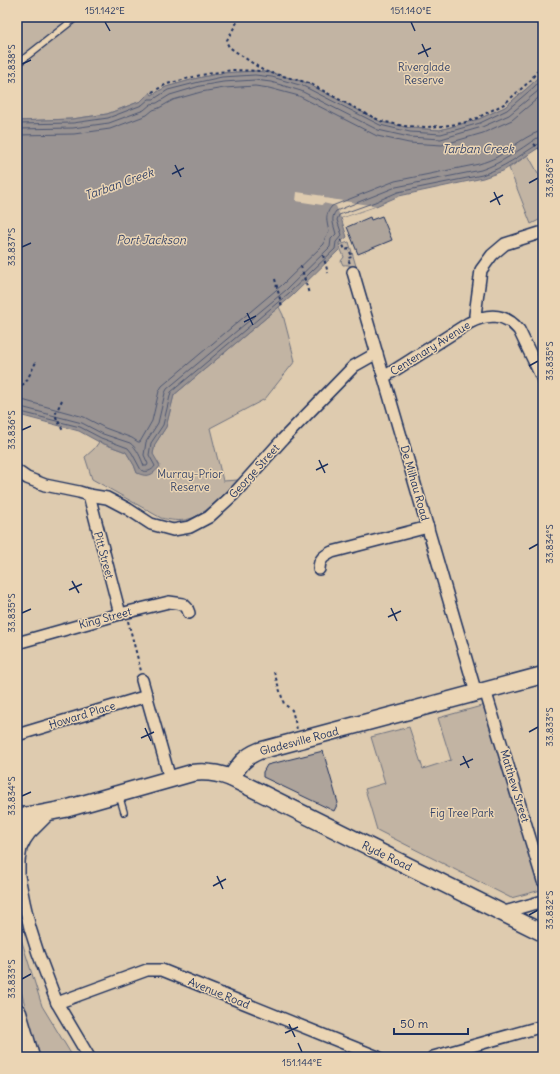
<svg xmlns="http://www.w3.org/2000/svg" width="560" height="1074" font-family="Delius,sans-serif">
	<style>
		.green { fill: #c2b4a3; stroke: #6e7280 }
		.water { fill: #999392; stroke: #676b7d }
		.pier { fill: #decbaf }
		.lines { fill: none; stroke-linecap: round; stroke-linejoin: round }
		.shore { stroke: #4d5773; stroke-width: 1 }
		.building { fill: #aea49b; stroke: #1b2f5e }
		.lane-casing { stroke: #1b2f5e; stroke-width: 8 }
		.street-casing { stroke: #1b2f5e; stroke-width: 14 }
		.secondary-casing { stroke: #1b2f5e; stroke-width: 19 }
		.primary-casing { stroke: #1b2f5e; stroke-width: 21 }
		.path { stroke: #1b2f5e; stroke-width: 2; stroke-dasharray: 3 3; stroke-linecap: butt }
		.lane { stroke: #ebd5b4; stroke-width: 5.5 }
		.street { stroke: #ebd5b4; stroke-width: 11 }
		.secondary { stroke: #ebd5b4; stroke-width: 16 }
		.primary { stroke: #ebd5b4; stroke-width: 18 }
		.ticks { fill: none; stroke: #1b2f5e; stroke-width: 1.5 }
		.labels { text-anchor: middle; stroke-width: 3; stroke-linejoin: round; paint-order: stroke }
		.park-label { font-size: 11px; fill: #344368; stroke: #ebd5b4 }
		.street-label { font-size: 11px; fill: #1b2f5e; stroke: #ebd5b4 }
		.water-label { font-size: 12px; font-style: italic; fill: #344368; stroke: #ebd5b4 }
		.neatline { fill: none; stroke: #1b2f5e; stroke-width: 1.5 }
		.ticks-label { font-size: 10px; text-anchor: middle; fill: #1b2f5e }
	</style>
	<rect width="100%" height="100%" fill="#decbaf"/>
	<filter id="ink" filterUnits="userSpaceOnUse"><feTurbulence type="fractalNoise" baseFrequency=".025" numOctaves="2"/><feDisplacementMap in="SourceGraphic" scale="8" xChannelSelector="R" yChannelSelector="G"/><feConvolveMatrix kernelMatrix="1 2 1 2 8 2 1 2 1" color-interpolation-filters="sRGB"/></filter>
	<g filter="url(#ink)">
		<g class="green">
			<path d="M17,17h526v54l-11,13 -27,23 -26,12 -39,11 -30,-2 -29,-6 -77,-40 -32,-9 -16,-2 -34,2 -24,5 -31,9 -15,8 -2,-2 -9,8 -34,13 -35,5 -55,2z"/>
			<path d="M528,155l15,27v36l-12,6 -22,-56z"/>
			<path d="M349,242l9,31c-5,-6 -7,-9 -15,-8l-2,-4 3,-4 -5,-12z"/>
			<path d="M279,307l4,8 12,46 -30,38 -55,29 13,53 15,-1c-14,13 -32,35 -49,39 -10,3 -19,1 -28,-1l-69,-39 -7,-22 9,-8 5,-7 27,10 8,13 3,8 16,-19 2,-10 11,-17 8,-32z"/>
			<path d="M485,705l56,185 -30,8 -134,-68 -12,-41 20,-6 -14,-46 38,-10 14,42 28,-9 -13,-42z"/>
			<path d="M17,926l25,80 31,51h-35l-21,-82z"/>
		</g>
		<path class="water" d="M256,71l16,2 32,9 77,40 29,6 30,2 39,-11 26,-12 27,-23 11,-13v74l-40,26 -20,7 -84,18 -23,10 -35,12 6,19 -8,6 1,6 -48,47 -118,99 -8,32 -11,17 -2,10 7,12c-7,9 -12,12 -23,7l-3,-8 -8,-13 -27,-10 -20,-11 -60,-16 -2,-2v-292l55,-2 35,-5 34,-13 9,-9 2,3 14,-8 32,-9 24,-5z"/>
		<path class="pier" d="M297,192l27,4v2l52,8 -35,12 -5,-12 -13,-3 -1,2 -26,-4z"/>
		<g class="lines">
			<g class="shore">
				<path d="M17,124l56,-1 35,-5 34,-13 7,-6h5l14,-9 31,-8 23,-5 33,-2 17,2 31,9 77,39 30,7 31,2 39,-11 27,-13 27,-23 9,-10"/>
				<path d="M17,129l56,-1 36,-5 35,-13 7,-6 6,-1 13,-8 30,-9 23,-4 32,-2 16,2 30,9 77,39 31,7 32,2 41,-12 27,-12 29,-24 5,-6"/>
				<path d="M17,135l57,-1 36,-5 37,-14 6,-5 6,-2 14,-8 28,-8 23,-4 31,-2 14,2 30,8 78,40 32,7 33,2 41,-12 29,-13 31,-26"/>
				<path d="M17,400h5l62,17 21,11 27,10 6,4h2l12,-21 7,-30 3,-5 120,-101 42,-41 1,-6 4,-6c-2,-10 -5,-17 3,-26l63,-25 84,-17c6,-2 12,-4 18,-7 12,-7 33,-25 46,-26"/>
				<path d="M17,406l65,17 21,11 27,9c7,5 11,15 14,23h3l1,-2 -4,-9 2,-13 12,-19 7,-30 2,-4 119,-99 44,-43 1,-8 5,-5c-2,-8 -6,-16 0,-23l60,-24 85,-17c21,-7 38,-20 56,-32l6,-1"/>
				<path d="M17,411l63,16 21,11 27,10 4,5 9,17c5,3 11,1 14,-4l-6,-11 2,-12 12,-18 8,-33 118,-99 46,-44 1,-7 6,-7 -5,-15 2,-5 36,-13 23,-10 84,-17c21,-7 39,-20 58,-32l3,-1"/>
			</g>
		</g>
		<g class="building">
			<path d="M382,216l10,24 -34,14 -11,-27 23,-10 1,3z"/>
			<path d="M323,751l15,52 -4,8 -71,-34v-5l4,-7z"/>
		</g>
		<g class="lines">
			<g class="lane-casing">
				<g id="lane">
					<path d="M17,64l56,-44 2,-3"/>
					<path d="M119,795l5,17"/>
				</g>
			</g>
			<g class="street-casing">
				<g id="street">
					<path d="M353,272l123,421"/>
					<path d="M476,319l-1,-4 6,-45 11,-15 13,-11 38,-12"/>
					<path d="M384,377l85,-54c19,-10 36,-10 50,7l24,50"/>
					<path d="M17,471l10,7 18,7 34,7 10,3 18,3 21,11 23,15 22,6 17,-3 19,-10 24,-22 50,-56 71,-73 23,-13"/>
					<path d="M89,495l31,119"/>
					<path d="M319,569c0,-10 5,-13 13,-17l96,-25"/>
					<path d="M17,643l103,-29 49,-12 14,2 4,4 2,5"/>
					<path d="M142,680l28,99"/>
					<path d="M485,690l58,191"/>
					<path d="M17,735l130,-39"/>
					<path d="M51,812l-21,21 -5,7 -4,8 -2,13v15l5,26 6,26 8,25 19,50 32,54"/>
					<path d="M501,913l42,-12"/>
					<path d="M57,1003l90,-33h15l216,87"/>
					<path d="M433,1057l110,-31"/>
				</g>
			</g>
			<g class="secondary-casing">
				<g id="secondary">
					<path d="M231,778c8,-13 13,-21 28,-27l284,-76"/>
					<path d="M17,816l17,-1 31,-6 127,-36c14,-2 26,0 39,5l312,155"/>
				</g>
			</g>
			<g class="primary-casing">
				<g id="primary">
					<path d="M17,830l17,-15"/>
					<path d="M17,1013l13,44"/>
				</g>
			</g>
			<g class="path">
				<path d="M240,17l-13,23v3l2,4 35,24 45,12 46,25 26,13 23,5 22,1 17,-1 20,-3 12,-4 29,-15 26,-23 13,-18"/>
				<path d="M152,92l15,-8 34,-9 31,-5 30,1"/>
				<path d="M534,144l7,6"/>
				<path d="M341,240l4,10 4,-1 3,8 -4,1 2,6"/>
				<path d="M323,255l5,18"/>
				<path d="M301,266l8,28"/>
				<path d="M275,279l7,28"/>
				<path d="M17,389l9,-7 11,-22"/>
				<path d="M62,400l-7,15 8,16"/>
				<path d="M128,621l13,50"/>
				<path d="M274,672l10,32 8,6 5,19"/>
			</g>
			<use href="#lane" class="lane"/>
			<use href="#street" class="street"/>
			<use href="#secondary" class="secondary"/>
			<use href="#primary" class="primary"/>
		</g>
	</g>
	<path class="ticks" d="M105,22l5,9M411,22l4,9M422,44l6,13M418,54l13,-6M22,64l9,-4M175,165l6,12M172,174l12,-6M529,183l9,-5M494,192l6,13M490,202l13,-7M22,247l9,-4M247,313l6,12M244,322l12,-6M529,366l9,-5M22,430l9,-4M319,460l6,13M316,470l12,-6M529,549l9,-5M72,581l7,12M69,590l13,-6M391,608l6,13M22,613l9,-4M388,617l13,-6M145,728l6,13M529,732l9,-5M141,738l13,-6M463,756l6,12M460,765l13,-6M22,796l9,-4M217,876l6,13M213,886l13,-7M529,915l9,-5M22,979l9,-5M289,1024l6,13M285,1033l13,-6M298,1043l4,9"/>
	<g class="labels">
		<g class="park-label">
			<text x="424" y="71">Riverglade<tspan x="424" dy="13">Reserve</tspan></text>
			<text x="190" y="478">Murray-Prior<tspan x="190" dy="13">Reserve</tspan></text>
			<text x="462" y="817">Fig Tree Park</text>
		</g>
		<g class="street-label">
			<text transform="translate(430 348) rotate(-32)" y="4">Centenary Avenue</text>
			<text transform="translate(254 471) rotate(-48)" y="4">George Street</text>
			<text transform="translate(415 483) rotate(74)" y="4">De Milhau Road</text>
			<text transform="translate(104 555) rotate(75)" y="4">Pitt Street</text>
			<text transform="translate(105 618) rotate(-15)" y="4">King Street</text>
			<text transform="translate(82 715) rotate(-17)" y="4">Howard Place</text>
			<text transform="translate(299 741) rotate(-15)" y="4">Gladesville Road</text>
			<text transform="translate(515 786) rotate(73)" y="4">Matthew Street</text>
			<text transform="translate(387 856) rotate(26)" y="4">Ryde Road</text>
			<text transform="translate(219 993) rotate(22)" y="4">Avenue Road</text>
		</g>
		<g class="water-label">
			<text x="478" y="153">Tarban Creek</text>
			<text transform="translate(119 184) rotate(-20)" y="4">Tarban Creek</text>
			<text x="151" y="244">Port Jackson</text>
		</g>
	</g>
	<rect width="560" height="1074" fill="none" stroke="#ebd5b4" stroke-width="44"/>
	<path d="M394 1028v6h74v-6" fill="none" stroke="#1b2f5e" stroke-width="2"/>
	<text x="400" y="1028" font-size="12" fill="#1b2f5e" stroke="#ebd5b4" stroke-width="3" paint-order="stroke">50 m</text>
	<rect x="22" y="22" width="516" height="1030" class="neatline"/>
	<g class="ticks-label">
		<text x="105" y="14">151.142°E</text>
		<text x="411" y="14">151.140°E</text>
		<text transform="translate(11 64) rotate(-90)" y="4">33.838°S</text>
		<text transform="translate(549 178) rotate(-90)" y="4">33.836°S</text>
		<text transform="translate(11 247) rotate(-90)" y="4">33.837°S</text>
		<text transform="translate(549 361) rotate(-90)" y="4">33.835°S</text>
		<text transform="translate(11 430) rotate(-90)" y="4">33.836°S</text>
		<text transform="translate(549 544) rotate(-90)" y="4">33.834°S</text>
		<text transform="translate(11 613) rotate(-90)" y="4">33.835°S</text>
		<text transform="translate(549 727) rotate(-90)" y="4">33.833°S</text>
		<text transform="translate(11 796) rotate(-90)" y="4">33.834°S</text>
		<text transform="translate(549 910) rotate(-90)" y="4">33.832°S</text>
		<text transform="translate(11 979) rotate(-90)" y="4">33.833°S</text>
		<text x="302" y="1066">151.144°E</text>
	</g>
</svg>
